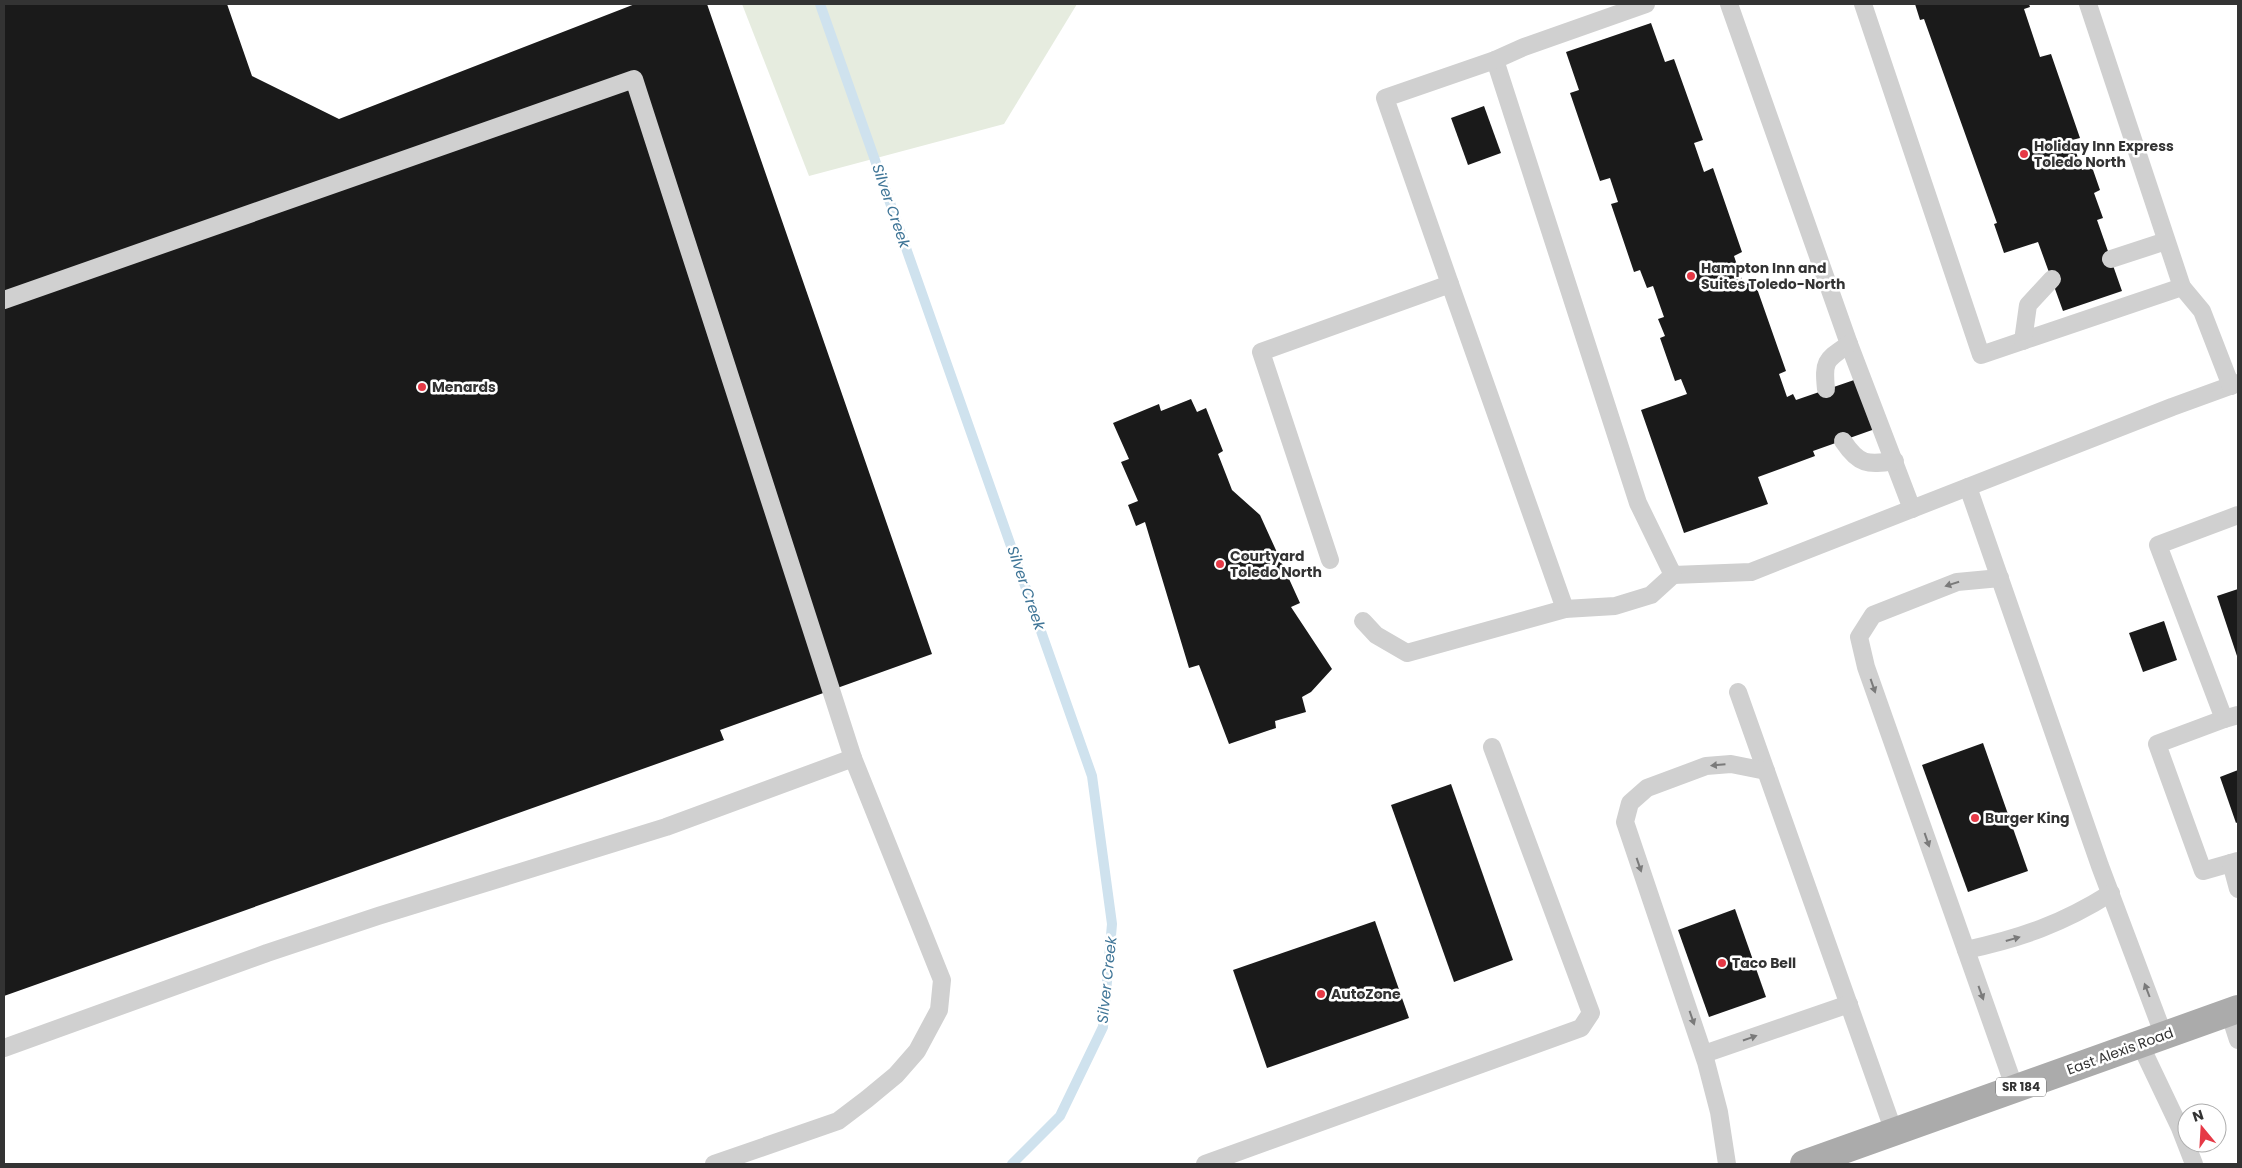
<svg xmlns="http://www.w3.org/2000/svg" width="2242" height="1168" font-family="Poppins,sans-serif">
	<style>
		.green { fill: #e6ecdf }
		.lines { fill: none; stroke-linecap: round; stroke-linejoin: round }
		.stream { stroke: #cfe2ee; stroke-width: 10 }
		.building { fill: #1a1a1a }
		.service { stroke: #d0d0d0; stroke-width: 18 }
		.primary { stroke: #ababab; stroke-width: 28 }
		.oneway { fill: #7a7a7a }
		.poi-dot { fill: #e63946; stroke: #fff; stroke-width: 2 }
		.labels { text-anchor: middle; stroke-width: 5; stroke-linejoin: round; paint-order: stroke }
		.shield { fill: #fff; stroke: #707070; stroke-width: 1 }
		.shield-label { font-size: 12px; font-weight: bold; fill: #333 }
		.poi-label { font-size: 14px; font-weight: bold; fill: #333; stroke: #fff; text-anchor: start }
		.street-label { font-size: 14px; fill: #333; stroke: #fff }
		.water-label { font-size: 15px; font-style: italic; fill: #3f7597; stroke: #fff }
	</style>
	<rect width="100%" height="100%" fill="#fff"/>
	<path class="green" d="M742,4h335l-73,120 -195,52z"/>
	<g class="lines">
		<path class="stream" d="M820,4l272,772 20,148 -9,103 -43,89 -48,48"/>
	</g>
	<g class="building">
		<path d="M4,4h223l25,72 87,43 296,-115h72l225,650 -212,76 4,10 -720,256z"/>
		<path d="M1915,4h114l1,3 -6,2 16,48 11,-3 29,84 -8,2 10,30 10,-3 8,23 -6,3 9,25 -6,2 25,71 -59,20 -25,-69 -34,11 -10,-29 3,-1 -73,-204 -4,1z"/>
		<path d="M1651,23l14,39 9,-3 29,81 -9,3 10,29 9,-4 29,84 -8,4 9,27 11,-3 32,91 -7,3 8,23 6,-3 3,6 61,-21 18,50 -62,22 2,5 -57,21 10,27 -84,29 -43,-123 46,-16 -6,-15 -6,2 -15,-43 5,-2 -7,-17 6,-2 -11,-31 -6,2 -7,-18 -6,2 -23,-68 7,-2 -8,-24 -10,3 -30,-88 9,-3 -13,-38z"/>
		<path d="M1484,106l17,47 -33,12 -17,-47z"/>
		<path d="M1191,399l6,13 9,-4 17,43 -5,3 14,36 28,25 40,88 -9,4 41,62 -21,23 -9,5 4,15 -31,9 1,7 -47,16 -30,-79 -10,3 -44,-146 -9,4 -8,-21 10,-4 -17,-39 8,-3 -16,-36 46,-19 2,7z"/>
		<path d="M2238,589v70l-21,-63z"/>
		<path d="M2164,621l13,39 -34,12 -14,-39z"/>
		<path d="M1983,743l45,128 -60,21 -46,-127z"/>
		<path d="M2238,770v52l-2,1 -16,-46z"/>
		<path d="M1451,784l62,176 -59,22 -63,-177z"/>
		<path d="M1735,909l31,88 -57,20 -31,-87z"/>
		<path d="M1375,921l34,97 -142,50 -34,-98z"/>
	</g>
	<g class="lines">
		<g class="service">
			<path d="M1646,4l-122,43 -29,13 143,443 35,72 78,-3 421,-165 66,-24"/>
			<path d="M1729,4l120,340 63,165"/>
			<path d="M1863,4l118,351 201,-68 20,24 29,75"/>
			<path d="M2088,4l94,283"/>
			<path d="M2111,259l55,-18"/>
			<path d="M1450,284l-65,-186 110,-38"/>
			<path d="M4,300l630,-221 219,679"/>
			<path d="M2023,341l5,-36 24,-26"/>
			<path d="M1826,389c-3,-29 0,-29 23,-45"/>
			<path d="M1843,441c16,24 24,24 52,20"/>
			<path d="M1968,487l132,379 64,170"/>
			<path d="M2238,515l-80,30 66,174 14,-4"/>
			<path d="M1330,560l-69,-208 189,-68 115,325"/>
			<path d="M2000,578l-43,4 -84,33 -14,22 7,30 149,422"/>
			<path d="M1363,621l13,14 31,18 158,-44 50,-3 36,-11 22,-20"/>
			<path d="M1738,692l156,440"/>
			<path d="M2224,719l-67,25 46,127 28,-8"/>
			<path d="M2238,861l-7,2 7,26"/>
			<path d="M1966,950c55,-12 96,-26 145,-57"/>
			<path d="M2229,1012l9,28"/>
			<path d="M2140,1044l40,84 14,36"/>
			<path d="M4,1048l263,-95 111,-37 288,-89 187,-69 89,222 -3,30 -22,41 -21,24 -29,24 -29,22 -124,43"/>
			<path d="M1704,1054l145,-50"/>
			<path d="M1205,1164l376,-136 10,-15 -99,-266"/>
			<path d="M1727,1164l-8,-52 -13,-50 -81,-240 5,-19 17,-15 59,-22 25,-2 35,7"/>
		</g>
		<path class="primary" d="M1804,1164l434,-155"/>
	</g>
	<defs><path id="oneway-solid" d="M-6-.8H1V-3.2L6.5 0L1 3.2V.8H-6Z" transform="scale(1.25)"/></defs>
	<g class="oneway">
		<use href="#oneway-solid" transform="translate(1952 584) rotate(162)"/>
		<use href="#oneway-solid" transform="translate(1873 686) rotate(71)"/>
		<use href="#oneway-solid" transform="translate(1718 765) rotate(175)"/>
		<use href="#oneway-solid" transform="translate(1927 840) rotate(71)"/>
		<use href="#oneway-solid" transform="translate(1639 865) rotate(71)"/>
		<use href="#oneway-solid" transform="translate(2013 939) rotate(-16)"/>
		<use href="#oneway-solid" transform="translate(2147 990) rotate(-111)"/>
		<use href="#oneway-solid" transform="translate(1981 993) rotate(70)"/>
		<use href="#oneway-solid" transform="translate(1692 1018) rotate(71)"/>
		<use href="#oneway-solid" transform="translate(1750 1038) rotate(-19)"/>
	</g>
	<g class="poi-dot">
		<circle cx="2024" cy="154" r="5"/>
		<circle cx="1691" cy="276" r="5"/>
		<circle cx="422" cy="387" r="5"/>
		<circle cx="1220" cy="564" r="5"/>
		<circle cx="1975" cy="818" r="5"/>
		<circle cx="1722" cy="963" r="5"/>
		<circle cx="1321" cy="994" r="5"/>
	</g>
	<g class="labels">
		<rect class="shield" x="1996" y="1077.5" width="50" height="19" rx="4"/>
		<g class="shield-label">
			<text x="2021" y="1091">SR 184</text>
		</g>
		<g class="poi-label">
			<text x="2034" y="151">Holiday Inn Express<tspan x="2034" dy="16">Toledo North</tspan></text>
			<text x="1701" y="273">Hampton Inn and<tspan x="1701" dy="16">Suites Toledo-North</tspan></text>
			<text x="432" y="392">Menards</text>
			<text x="1230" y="561">Courtyard<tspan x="1230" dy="16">Toledo North</tspan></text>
			<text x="1985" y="823">Burger King</text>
			<text x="1732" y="968">Taco Bell</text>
			<text x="1331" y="999">AutoZone</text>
		</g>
		<g class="street-label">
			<text transform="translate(2120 1051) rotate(-20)" y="5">East Alexis Road</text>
		</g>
		<g class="water-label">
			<text transform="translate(891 206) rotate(71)" y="5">Silver Creek</text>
			<text transform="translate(1026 588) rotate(71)" y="5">Silver Creek</text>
			<text transform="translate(1107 980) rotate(-84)" y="5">Silver Creek</text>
		</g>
	</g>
	<rect width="2242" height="1168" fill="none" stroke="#333333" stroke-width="10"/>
	<g transform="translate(2202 1128) rotate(342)"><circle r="24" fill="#ffffff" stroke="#adadad"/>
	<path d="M0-4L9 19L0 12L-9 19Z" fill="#e63946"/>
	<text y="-8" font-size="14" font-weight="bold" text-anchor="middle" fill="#333333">N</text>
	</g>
</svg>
